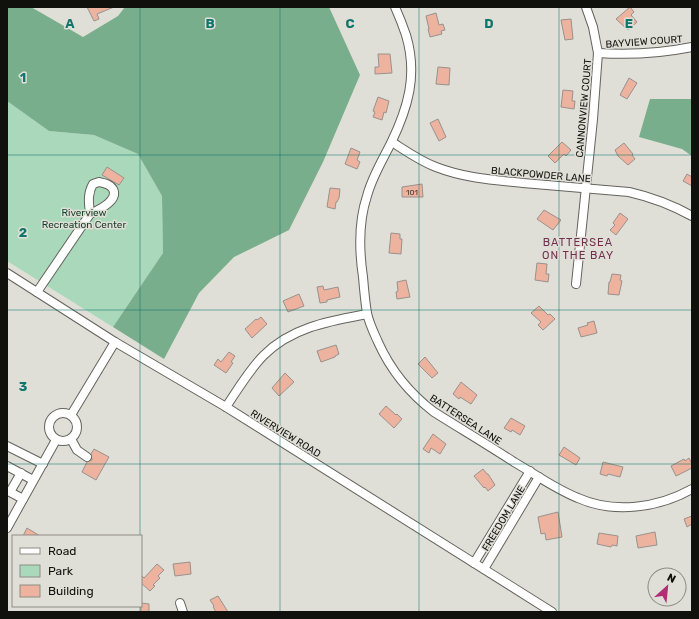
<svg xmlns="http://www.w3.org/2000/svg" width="699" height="619" font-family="Rubik,sans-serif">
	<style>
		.green { fill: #aad8ba }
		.forest { fill: #79ae8c }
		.building { fill: #edb39e; stroke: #99918e }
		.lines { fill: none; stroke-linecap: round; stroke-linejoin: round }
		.minor-casing { stroke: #64635d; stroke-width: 10 }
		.minor { stroke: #fff; stroke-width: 8 }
		.grid { fill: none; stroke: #0f766e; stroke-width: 1; stroke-opacity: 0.55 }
		.labels { text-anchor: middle; stroke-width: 3; stroke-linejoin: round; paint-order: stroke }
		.number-label { font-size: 8px; fill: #473931 }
		.street-label { font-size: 10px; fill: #10100d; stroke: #e0dfd7 }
		.park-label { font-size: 10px; fill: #133d26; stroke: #e0dfd7 }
		.neighbourhood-label { font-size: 11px; letter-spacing: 1px; fill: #71304f; stroke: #e0dfd7 }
		.grid-label { font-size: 13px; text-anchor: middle; font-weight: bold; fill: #0f766e; stroke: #e0dfd7; stroke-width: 3; stroke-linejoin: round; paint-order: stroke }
	</style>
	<rect width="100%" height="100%" fill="#e0dfd7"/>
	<path class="green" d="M7,101l42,30 45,4 44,19 24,42 1,57 -50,74 -106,-66z"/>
	<g class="forest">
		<path d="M7,7h24l52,30 35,-21 7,-9h204l31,68 -37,87 -34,68 -55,27 -35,36 -35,66 -51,-32 50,-74 -1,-57 -24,-42 -44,-19 -45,-4 -42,-30z"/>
		<path d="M650,99h42v57l-10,-7 -43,-12z"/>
	</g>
	<g class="building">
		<path d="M87,7h27l-17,7 2,5 -5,2z"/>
		<path d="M630,7l4,5 -3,3 6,7 -9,8 -12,-11z"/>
		<path d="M436,13l3,12 4,-1 2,6 -4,1 1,3 -12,3 -2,-8h1l-3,-13z"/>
		<path d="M571,19l2,20 -8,1 -4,-20z"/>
		<path d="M378,54h12l2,19 -17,1v-7h4z"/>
		<path d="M438,67l12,1 -1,17 -13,-1z"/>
		<path d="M629,78l8,5 -10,16 -7,-4z"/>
		<path d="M563,90l10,1 -1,10h3l-1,8 -13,-2z"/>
		<path d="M378,97l11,4 -3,12 -2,-1 -2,8 -9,-3 2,-5 -2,-1z"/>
		<path d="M438,119l8,18 -7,4 -9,-18z"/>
		<path d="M562,142l9,8 -5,6 -2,-2 -9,9 -7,-7z"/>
		<path d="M624,143l9,11 -1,1 3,4 -7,6 -10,-9 -3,-6z"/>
		<path d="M351,148l9,4 -3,8 3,2 -3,7 -12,-5z"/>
		<path d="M107,167l17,11 -5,7 -17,-10z"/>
		<path d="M687,174l5,3v9l-9,-5z"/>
		<path d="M422,184l1,13h-21v-10z"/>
		<path d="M330,188l10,1 -1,9 -2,4h-1l-1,7 -8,-2z"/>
		<path d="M544,210l17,10 -8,10 -16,-11z"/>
		<path d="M620,213l8,6 -12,16 -6,-5 5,-5 -2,-2 2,-3z"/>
		<path d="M391,233l9,1v5h2l-1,15 -12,-1z"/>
		<path d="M537,263l10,1 -1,10h3l-1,8 -13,-2z"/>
		<path d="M612,274l9,1 -1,5 2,1 -3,14 -11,-1 1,-12h1z"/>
		<path d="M406,280l4,17 -13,2 -1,-7 2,-1 -1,-9z"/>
		<path d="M323,286l1,4 14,-3 2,10 -13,3v2l-7,1 -3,-16z"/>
		<path d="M299,294l5,12 -16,6 -5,-11z"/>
		<path d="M539,306l9,9 2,-1 5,5 -12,11 -5,-5 3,-3 -10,-9z"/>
		<path d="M261,317l6,7 -15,14 -7,-9 11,-10 1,1z"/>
		<path d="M594,321l3,12 -16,4 -3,-9 10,-3 -1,-2z"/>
		<path d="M336,345l3,9 -4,2v1l-14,5 -4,-11z"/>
		<path d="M229,352l6,4 -4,6 2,1 -7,10 -12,-8 4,-6 3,3z"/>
		<path d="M425,357l13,16 -6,5 -14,-14z"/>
		<path d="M285,373l9,9 -15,14 -7,-8z"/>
		<path d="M461,382l16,13 -6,9 -11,-7 -1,2 -6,-5z"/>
		<path d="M386,406l10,9 1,-1 5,5 -8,9 -15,-14z"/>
		<path d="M511,418l14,8 -5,9 -8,-5 -1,2 -7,-4z"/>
		<path d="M433,434l13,10 -6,10 -9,-6 -2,5 -6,-4z"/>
		<path d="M564,447l16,11 -4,7 -17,-10z"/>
		<path d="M94,449l15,8 -13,23 -14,-8 5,-10 5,-2 -1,-6z"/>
		<path d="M689,458l3,6v4l-16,8 -5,-10 13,-7 1,2z"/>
		<path d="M603,462l20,5 -3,10 -12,-3 -1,2 -7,-2z"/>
		<path d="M483,469l4,5h1l7,11 -7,6 -3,-4 -1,1 -10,-12z"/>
		<path d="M558,512l4,25 -16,3 -1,-7 -4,1 -3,-17z"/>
		<path d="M692,516v8l-5,3 -3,-8z"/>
		<path d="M27,528l13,8h-17z"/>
		<path d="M655,532l2,13 -19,3 -2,-12z"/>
		<path d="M599,533l19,3 -1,10 -5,-1 -1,2 -14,-3z"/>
		<path d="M190,562l1,12 -16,2 -2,-12z"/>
		<path d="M157,564l7,6 -6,6 2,2 -7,7 2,1 -5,5 -9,-8v-8l3,3z"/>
		<path d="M218,596l10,16h-12l-3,-5 1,-1 -4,-6z"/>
		<path d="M141,603l8,1v8h-8z"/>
	</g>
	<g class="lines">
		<g class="minor-casing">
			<g id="minor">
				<path d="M395,7c4,9 8,19 11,28 12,40 2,73 -15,108 -9,18 -19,34 -24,53 -9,27 -8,54 -4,81 1,12 2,24 4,36 2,10 7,20 11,29 13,29 31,51 56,70 27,17 54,33 80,50 21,12 41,27 64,36 36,16 80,10 114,-9"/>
				<path d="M598,53c30,2 64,0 94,-6"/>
				<path d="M392,142c14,9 28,19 44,25 28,11 58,13 87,16 35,3 71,6 106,9 22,5 43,13 63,24"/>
				<path d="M99,182c5,1 11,2 14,7 6,12 -15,21 -23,25 -1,-10 -3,-20 3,-30z"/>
				<path d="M7,273l108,69 111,65 326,205"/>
				<path d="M576,284l17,-165 5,-66 -5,-26 -7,-20"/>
				<path d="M37,292l53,-78"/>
				<path d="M226,407c12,-18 23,-37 38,-52 28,-28 66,-34 103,-41"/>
				<circle cx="63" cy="427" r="14"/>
				<path d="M71,415l44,-73"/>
				<path d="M71,439l6,11 10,7"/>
				<path d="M7,446l36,18"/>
				<path d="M7,466l26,14"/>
				<path d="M21,473l-11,19 13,7"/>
				<path d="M7,528l49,-88"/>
				<path d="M474,563l56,-92"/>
				<path d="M484,569l55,-92"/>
				<path d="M180,603l3,9"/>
			</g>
		</g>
		<use href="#minor" class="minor"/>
	</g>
	<path class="grid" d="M140,7v529M280,7v605M419,7v605M559,7v605M7,155h685M7,310h685M7,464h685M140,606v6"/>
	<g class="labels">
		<g class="number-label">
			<text x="412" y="195">101</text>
		</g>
		<g class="street-label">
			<text transform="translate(644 41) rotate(-4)" y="4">BAYVIEW COURT</text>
			<text transform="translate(583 108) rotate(-85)" y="4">CANNONVIEW COURT</text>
			<text transform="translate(541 174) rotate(5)" y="4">BLACKPOWDER LANE</text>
			<text transform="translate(466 419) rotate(33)" y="4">BATTERSEA LANE</text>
			<text transform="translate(286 433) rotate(32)" y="4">RIVERVIEW ROAD</text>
			<text transform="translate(503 518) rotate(-59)" y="4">FREEDOM LANE</text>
		</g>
		<g class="park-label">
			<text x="84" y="216">Riverview<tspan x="84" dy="12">Recreation Center</tspan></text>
		</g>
		<g class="neighbourhood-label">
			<text x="578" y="246">BATTERSEA<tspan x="578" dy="13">ON THE BAY</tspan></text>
		</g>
	</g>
	<g class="grid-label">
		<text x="70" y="28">A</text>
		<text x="210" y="28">B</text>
		<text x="350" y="28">C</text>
		<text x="489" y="28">D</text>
		<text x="629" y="28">E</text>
		<text x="23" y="82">1</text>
		<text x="23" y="237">2</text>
		<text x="23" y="391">3</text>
	</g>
	<rect width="699" height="619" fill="none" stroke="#10100d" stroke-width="16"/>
	<rect x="12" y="535" width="130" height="72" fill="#e0dfd7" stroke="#8d8c86"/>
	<rect x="20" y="548" width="20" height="6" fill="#ffffff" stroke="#8d8c86"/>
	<text x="48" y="555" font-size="12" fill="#10100d">Road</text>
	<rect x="20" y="565" width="20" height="12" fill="#aad8ba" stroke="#8d8c86"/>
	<text x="48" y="575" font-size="12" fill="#10100d">Park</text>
	<rect x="20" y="585" width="20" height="12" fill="#edb39e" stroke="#8d8c86"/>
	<text x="48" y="595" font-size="12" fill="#10100d">Building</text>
	<g transform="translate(667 587) rotate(27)"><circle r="19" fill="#e0dfd7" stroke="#8d8c86"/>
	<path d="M0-3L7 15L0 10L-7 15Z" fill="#b12d74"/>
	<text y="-6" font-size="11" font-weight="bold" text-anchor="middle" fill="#10100d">N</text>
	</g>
</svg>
